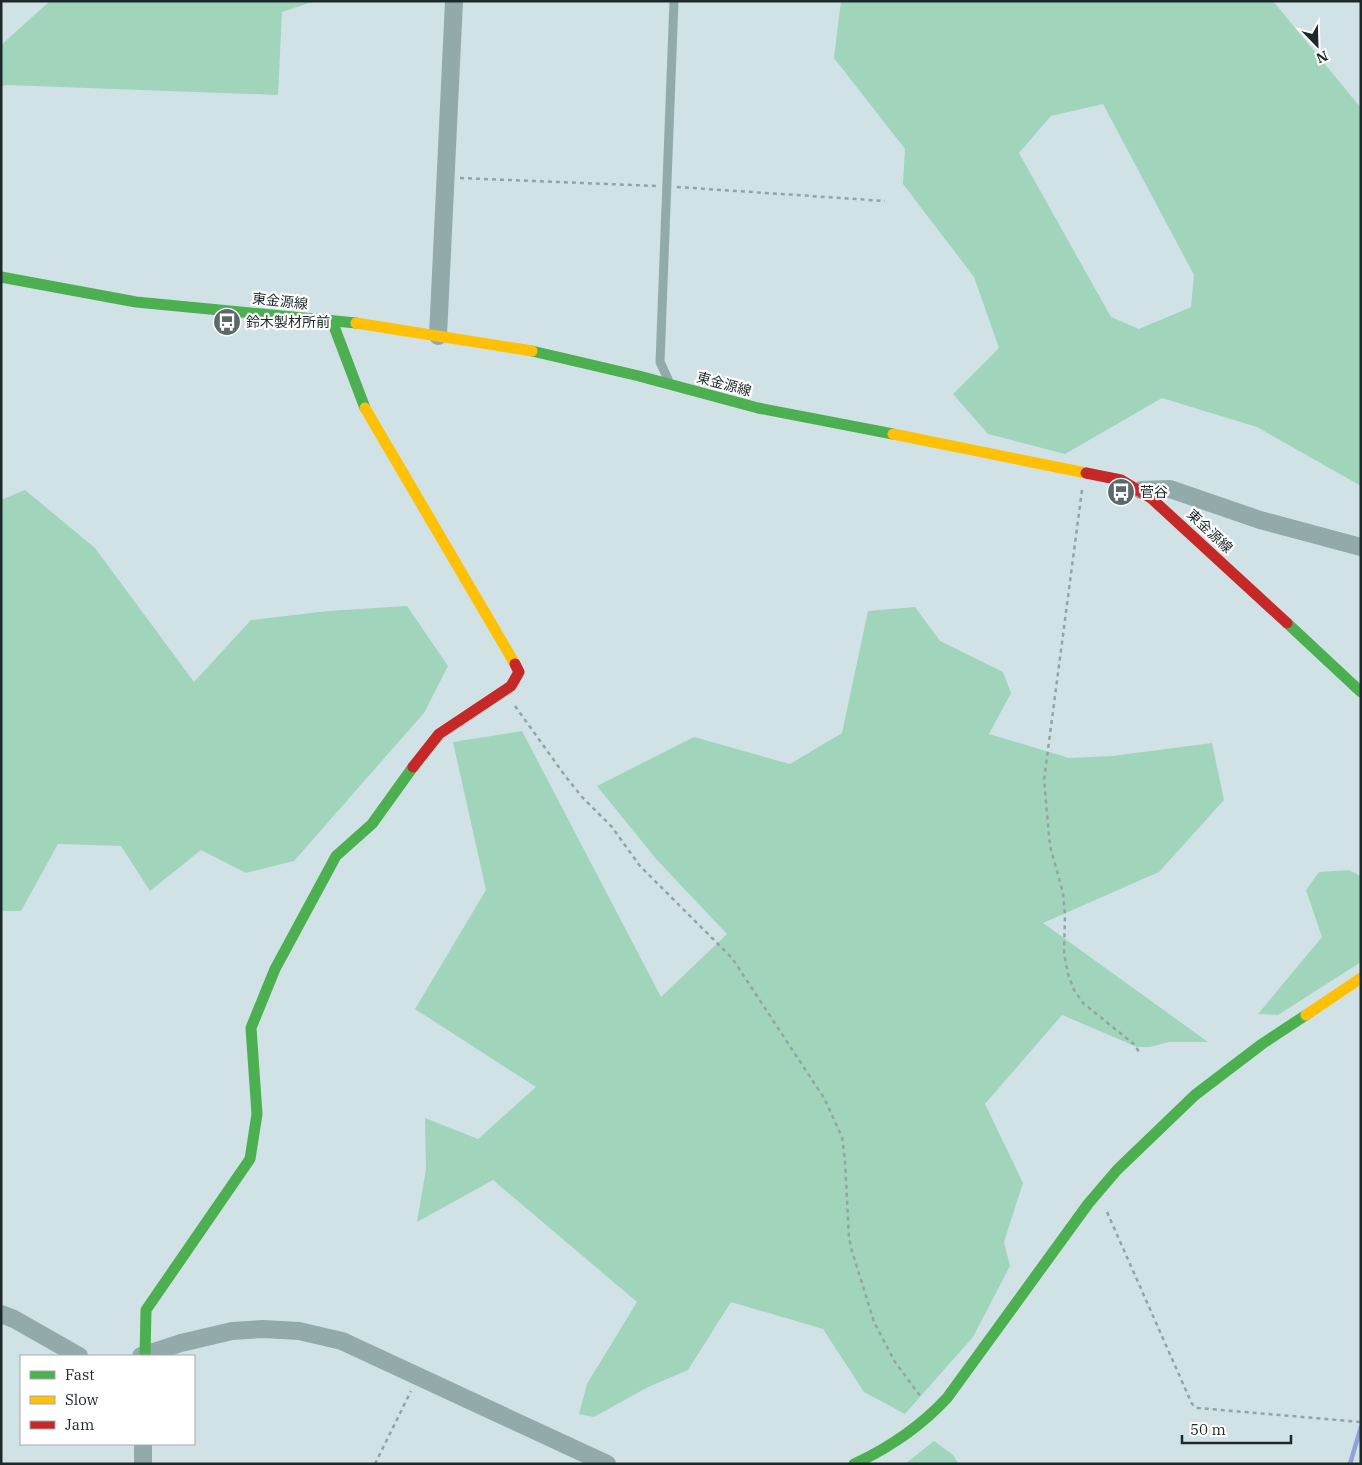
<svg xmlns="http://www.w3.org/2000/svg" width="1362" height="1465" font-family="'IBM Plex Serif','Noto Sans JP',serif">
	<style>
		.green { fill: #a0d5bb; fill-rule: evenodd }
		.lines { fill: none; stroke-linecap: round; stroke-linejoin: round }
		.stream { stroke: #91a2d9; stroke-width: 4.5 }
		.path { stroke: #91a5a5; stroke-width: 2.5; stroke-dasharray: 4 4; stroke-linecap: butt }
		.lane { stroke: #92abaa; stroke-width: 9 }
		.street { stroke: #92abaa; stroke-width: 18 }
		.fast { stroke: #4caf50; stroke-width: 11 }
		.slow { stroke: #ffc107; stroke-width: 11 }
		.jam { stroke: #c62828; stroke-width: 11 }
		.labels { text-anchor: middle; stroke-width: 4.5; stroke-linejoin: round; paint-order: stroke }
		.street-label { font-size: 14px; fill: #1d282b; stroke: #fff }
		.poi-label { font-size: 14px; fill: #1d282b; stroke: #fff; text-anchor: start }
	</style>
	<rect width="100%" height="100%" fill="#d1e2e6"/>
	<g class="green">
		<path d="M50,1h265l-33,11 -4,83 -271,-10 -6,1v-41z"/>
		<path d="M841,1h432l88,107v378l-104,-59 -95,-29 -97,56 -77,-20 -35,-40 46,-46 -25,-71 -71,-93 2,-35 -71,-91zM1103,104l91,171 -3,32 -52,22 -28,-12 -92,-164 32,-37z"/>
		<path d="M25,490l70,58 99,134 57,-62 77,-9 79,-5 41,60 -24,47 -130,148 -48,12 -45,-23 -51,41 -29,-45 -63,-2 -37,67h-20v-411z"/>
		<path d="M915,607l25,34 63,31 8,21 -22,41 80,24 43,-2 100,-13 12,57 -65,72 -116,51 165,119h-39l-19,5h-13l-75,-32 -77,89 38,79 -19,59 6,24 -37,71 -68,77 -41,-22 -41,-63 -92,-27 -43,68 -40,17 -54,30 -15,-3 8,-30 50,-82 -144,-122 -76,42 9,-53 -1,-51 53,21 58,-52 -121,-78 71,-119 -33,-148 69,-11 139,266 66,-63 -70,-74 -60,-74 97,-49 96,27 52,-31 26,-122z"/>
		<path d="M1349,870l12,6v86l-83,53 -20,-1 64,-77 -16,-47 13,-18z"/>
		<path d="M934,1441l19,14 6,9h-54z"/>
	</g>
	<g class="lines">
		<path class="stream" d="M1350,1464l11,-37"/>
		<g class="path">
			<path d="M460,178l196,8"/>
			<path d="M677,187l208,14"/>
			<path d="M1082,490l-38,290 6,66 13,47 2,22 -1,38 4,21 6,16 9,13 52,42 5,9"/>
			<path d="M515,706l51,71 16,20 30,30 28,39 92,92 92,140 18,39 3,24 4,77 3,13 22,71 21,40 26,35"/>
			<path d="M1107,1212l85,192 6,4 163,14"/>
			<path d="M375,1464l36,-73"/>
		</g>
		<path class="lane" d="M668,379l-8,-17 14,-361"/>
		<g class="street">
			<path d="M438,336l16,-335"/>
			<path d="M1141,490l29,-1 90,31 101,27"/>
			<path d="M1,1314l13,5 65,37"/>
			<path d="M141,1356l40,-13 51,-12 31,-2 36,2 43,10 265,123"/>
			<path d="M143,1464v-20"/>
		</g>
		<g class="fast">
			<path d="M1,277l135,25 220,21"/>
			<path d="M332,321l33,87"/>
			<path d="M532,351l107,25 119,32 135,26"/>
			<path d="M1287,623l74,69"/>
			<path d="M145,1356l1,-46 104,-151 7,-45 -6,-86 24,-59 61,-113 36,-32 41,-57"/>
			<path d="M854,1464c35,-16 67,-38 93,-66l141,-194 29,-34 78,-75 67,-51 44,-29"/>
		</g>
		<g class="slow">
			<path d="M356,323l176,28"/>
			<path d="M365,408l150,256"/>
			<path d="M893,434l193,39"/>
			<path d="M1306,1015l55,-37"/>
		</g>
		<g class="jam">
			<path d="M1086,473l35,7 30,18 136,125"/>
			<path d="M413,767l26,-33 72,-48 8,-14 -4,-8"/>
		</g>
	</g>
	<defs>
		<g id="bus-disc" transform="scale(1.4375)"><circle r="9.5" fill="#5c696c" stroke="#fff"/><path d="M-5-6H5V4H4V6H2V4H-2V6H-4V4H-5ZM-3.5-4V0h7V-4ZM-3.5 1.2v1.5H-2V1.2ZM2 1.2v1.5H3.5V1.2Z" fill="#fff"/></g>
	</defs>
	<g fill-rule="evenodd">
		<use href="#bus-disc" x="227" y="322"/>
		<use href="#bus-disc" x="1121" y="492"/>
	</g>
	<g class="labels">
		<g class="street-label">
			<text transform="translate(280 301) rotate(6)" y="5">東金源線</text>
			<text transform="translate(724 384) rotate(15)" y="5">東金源線</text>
			<text transform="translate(1210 531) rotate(43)" y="5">東金源線</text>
		</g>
		<g class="poi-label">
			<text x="246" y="327">鈴木製材所前</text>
			<text x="1140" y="497">菅谷</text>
		</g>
	</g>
	<rect width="1362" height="1465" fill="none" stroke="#1d282b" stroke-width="5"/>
	<rect x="20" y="1355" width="175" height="90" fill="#ffffff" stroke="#a5a9aa"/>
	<rect x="30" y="1371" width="25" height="8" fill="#4caf50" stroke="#a5a9aa"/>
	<text x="65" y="1380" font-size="15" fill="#1d282b">Fast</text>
	<rect x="30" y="1396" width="25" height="8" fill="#ffc107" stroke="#a5a9aa"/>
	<text x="65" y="1405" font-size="15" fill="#1d282b">Slow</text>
	<rect x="30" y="1421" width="25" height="8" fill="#c62828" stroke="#a5a9aa"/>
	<text x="65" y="1430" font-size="15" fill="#1d282b">Jam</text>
	<g transform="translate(1317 45) rotate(157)" stroke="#ffffff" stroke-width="4" paint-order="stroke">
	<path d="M0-4L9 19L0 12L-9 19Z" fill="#1d282b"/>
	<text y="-8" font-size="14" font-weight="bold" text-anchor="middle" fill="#1d282b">N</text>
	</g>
	<path d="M1182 1435v8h109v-8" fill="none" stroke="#1d282b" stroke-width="2.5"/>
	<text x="1190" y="1435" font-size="15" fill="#1d282b" stroke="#ffffff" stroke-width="4" paint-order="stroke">50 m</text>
</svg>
